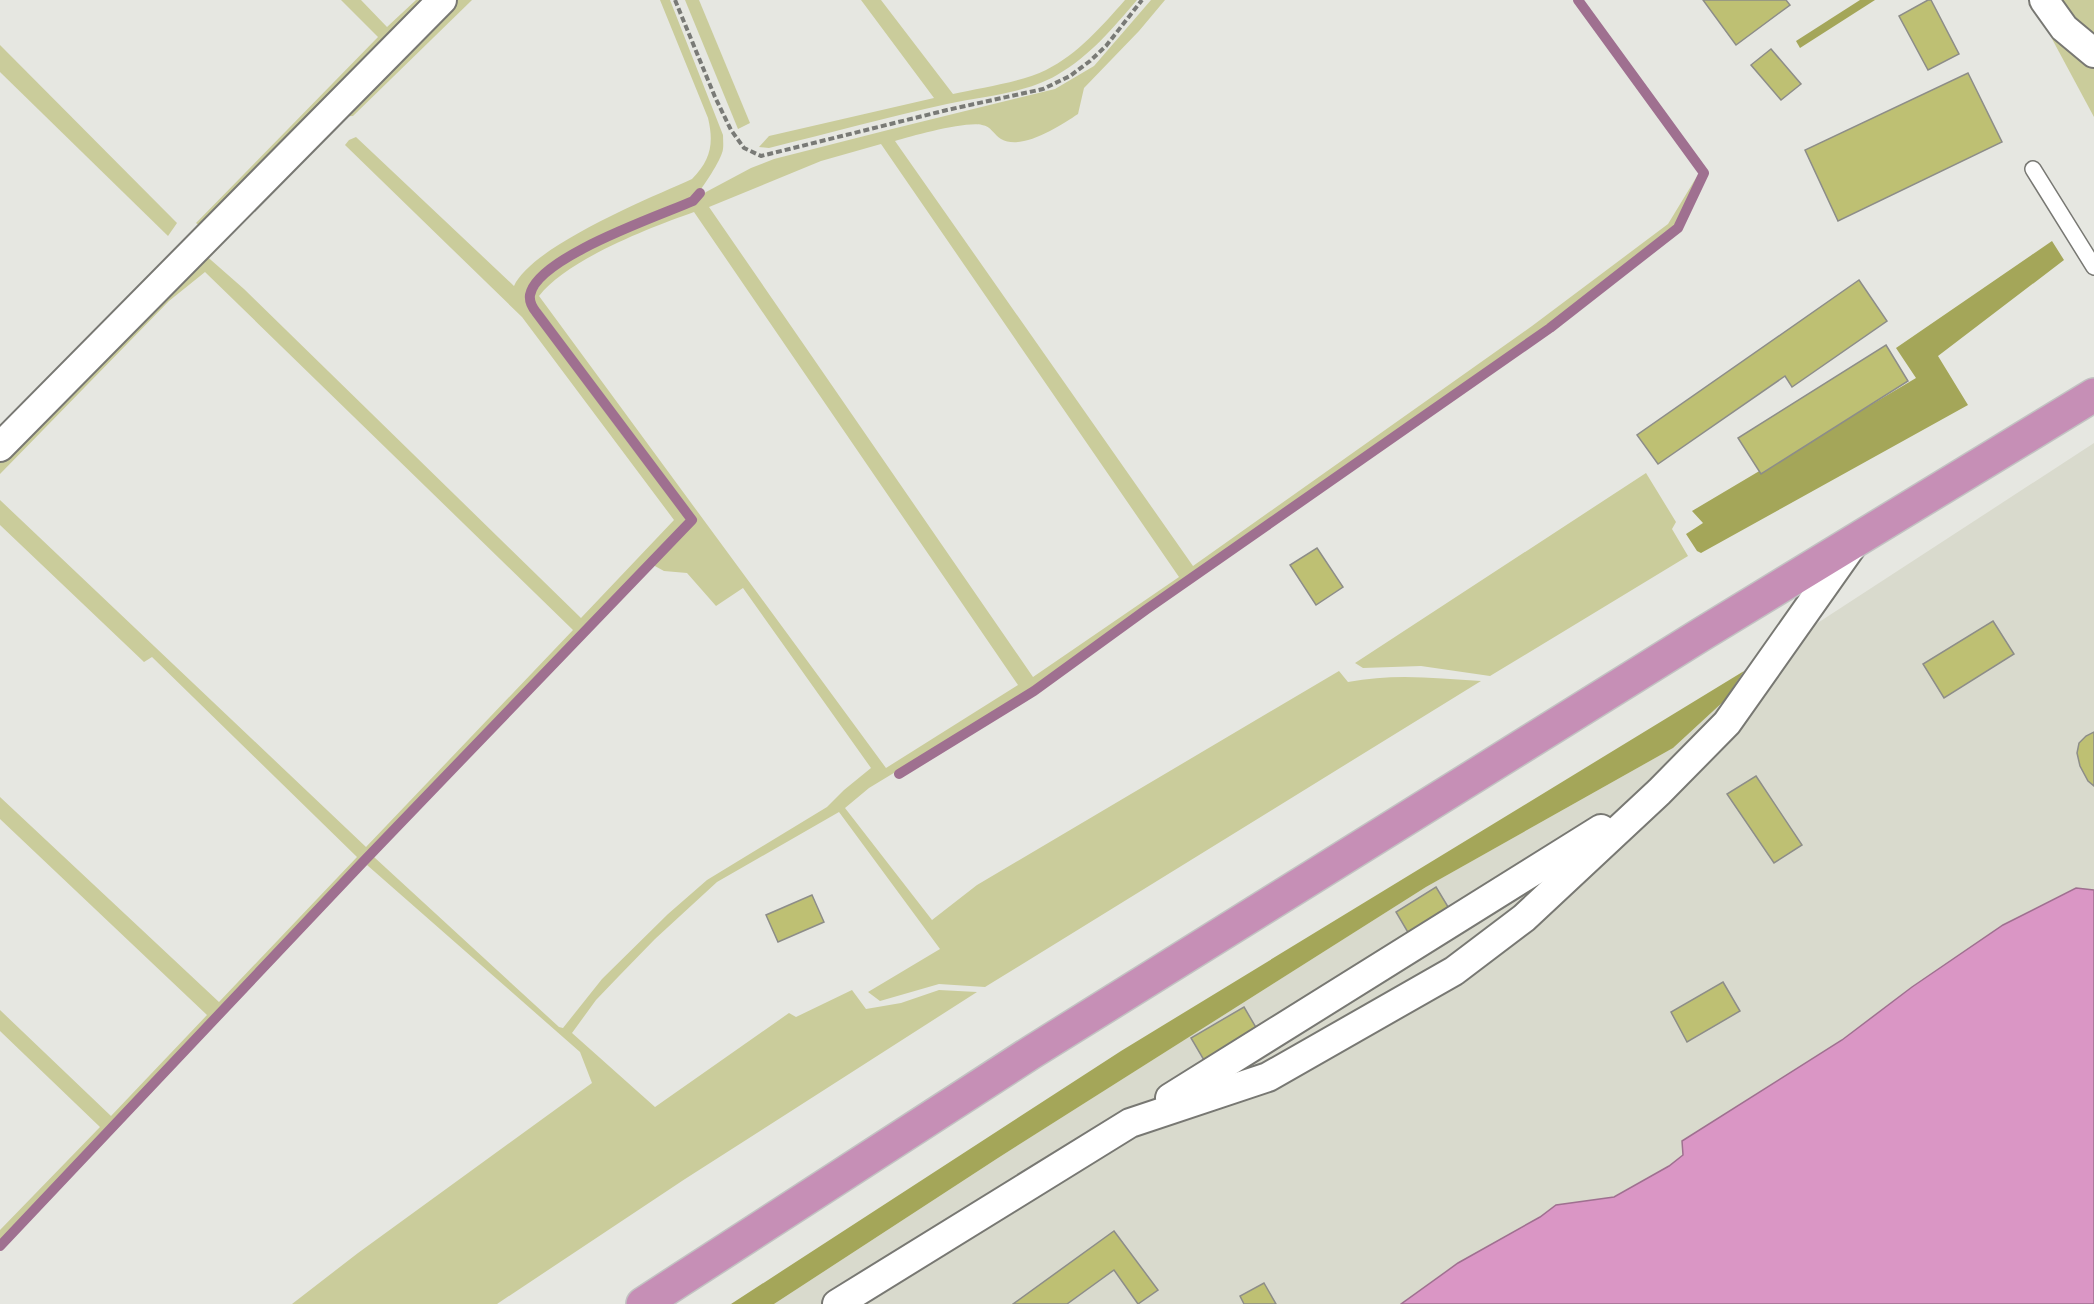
<svg xmlns="http://www.w3.org/2000/svg" width="2094" height="1304" font-family="Raleway,sans-serif">
	<style>
		.built { fill: #d9dacd }
		.green { fill: #cacc9b; fill-rule: evenodd }
		.forest { fill: #a4a659 }
		.water { fill: #da96c5; stroke: #9f7090; stroke-width: 1.5 }
		.lines { fill: none; stroke-linecap: round; stroke-linejoin: round }
		.stream { stroke: #9f7090; stroke-width: 10 }
		.building { fill: #bec073; stroke: #8d8d88; stroke-width: 1.5 }
		.service-casing { stroke: #787873; stroke-width: 18 }
		.minor-casing { stroke: #787873; stroke-width: 32 }
		.trunk-casing { stroke: #c2c2c2; stroke-width: 36 }
		.path { stroke: #797a76; stroke-width: 4; stroke-dasharray: 6 3; stroke-linecap: butt }
		.service { stroke: #fff; stroke-width: 15 }
		.minor { stroke: #fff; stroke-width: 28 }
		.trunk { stroke: #c68fb6; stroke-width: 33 }
	</style>
	<rect width="100%" height="100%" fill="#e6e7e1"/>
	<path class="built" d="M2094,443v447l-18,-2 -73,37 -91,62 -70,53 -159,101v14l-14,11 -55,31 -58,8 -16,12 -82,46 -57,41h-627l224,-146 428,-271 247,-139 51,-47 20,-30z"/>
	<g class="green">
		<path d="M341,0h20l26,27 29,-27h18l-228,231 -10,-8 182,-186z"/>
		<path d="M450,0h22l-119,116 -16,1z"/>
		<path d="M660,0h10l53,135c0,6 1,13 -1,18 -3,10 -22,40 -30,46 -6,4 -16,5 -22,8 -31,13 -134,52 -143,85 -2,8 1,15 5,21l97,131 60,76 -108,111 -581,611v-12l100,-103 -100,-96v-21l111,106 96,-101 -207,-196v-22l219,205 138,-145 -205,-200 -8,5 -144,-137v-25l366,347 207,-217 -368,-358 -36,29 -169,173v-14l203,-207 41,36 337,329 93,-98 -152,-203 -177,-172 4,-5 7,-3 158,149c18,-40 136,-88 178,-107 19,-19 22,-36 16,-61z"/>
		<path d="M685,0h14l51,123 -12,6z"/>
		<path d="M861,0h20l72,94c27,-6 69,-12 93,-24 32,-16 56,-44 79,-70h12c-24,28 -47,56 -80,75 -33,19 -73,21 -110,29 -59,13 -118,29 -178,44l-10,-1 10,-11 165,-38z"/>
		<path d="M1151,0h14l-26,31 -55,57 -6,26c-18,12 -56,37 -77,25 -7,-4 -10,-13 -19,-14 -16,-4 -70,11 -87,16l298,425 339,-240 136,-102 31,-51 -24,55 -128,97 -513,363 -165,100 -24,20 87,112 45,-35 362,-214 9,11c45,-9 88,-4 133,-1l-496,306 -46,-3 -59,17 -12,-9 72,-43 -101,-137 -122,70 -62,57 -36,37 -23,24 -24,33 83,74 134,-94 7,4 56,-27 14,19 35,-6 38,-13 38,2 -292,187 -188,125h-205l66,-51 234,-170 -12,-31 -213,-187 7,-8 185,170 4,1 39,-49 66,-65 39,-34 120,-73 17,-17 27,-22 -128,-180 -27,18 -29,-33 -23,-2 -11,-6 43,-44 -161,-218 -2,-7 10,-16 29,-22 46,-24 72,-28 16,-14 45,-24 23,-9 114,-29 167,-41 39,-23zM881,144l298,433 -146,100 -324,-470 112,-46zM694,212l324,473 -132,83 -347,-472c29,-37 110,-68 155,-84z"/>
		<path d="M2061,0h33v39l-20,-21z"/>
		<path d="M2051,37l43,32v48z"/>
		<path d="M0,45l177,178 -9,13 -168,-164z"/>
		<path d="M1646,473l30,49 -4,7 16,27 -198,120 -69,-10 -58,2 -8,-5z"/>
	</g>
	<g class="forest">
		<path d="M1860,0h15l-75,48 -4,-7z"/>
		<path d="M2052,241l12,19 -126,96 30,49 -267,148 -4,-2 -11,-17 17,-11 -11,-12 224,-133 -20,-30z"/>
		<path d="M1744,671l-20,30 -51,47 -247,139 -428,271 -224,146h-43l390,-253z"/>
	</g>
	<path class="water" d="M2076,888l18,2v414h-693l57,-41 82,-46 16,-12 58,-8 55,-31 14,-11 -1,-14 160,-101 70,-53 91,-62z"/>
	<g class="lines">
		<g class="stream">
			<path d="M899,774l135,-83 113,-82 403,-281 128,-100 26,-55 -126,-173"/>
			<path d="M0,1246l363,-384 329,-342 -156,-208c-4,-5 -7,-10 -6,-17 7,-38 129,-79 163,-94l7,-8"/>
		</g>
	</g>
	<g class="building">
		<path d="M1703,0h83l4,5 -54,40z"/>
		<path d="M1928,0h3l28,54 -31,16 -29,-54z"/>
		<path d="M1771,49l30,35 -20,16 -30,-35z"/>
		<path d="M1968,73l34,69 -164,79 -33,-71z"/>
		<path d="M1859,280l28,41 -95,66 -7,-11 -127,88 -21,-29z"/>
		<path d="M1886,345l22,36 -147,93 -23,-36z"/>
		<path d="M1317,548l26,39 -27,18 -26,-40z"/>
		<path d="M1993,621l21,33 -70,44 -21,-34z"/>
		<path d="M2094,732v54l-6,-5 -8,-15 -3,-13 2,-10 7,-7z"/>
		<path d="M1756,776l46,69 -28,18 -47,-69z"/>
		<path d="M1436,887l17,28 -40,26 -17,-29z"/>
		<path d="M812,895l12,27 -46,20 -12,-27z"/>
		<path d="M1723,982l17,29 -53,31 -16,-30z"/>
		<path d="M1244,1007l17,29 -53,31 -17,-29z"/>
		<path d="M1114,1231l44,59 -20,14 -24,-34 -47,34h-54z"/>
		<path d="M1264,1283l12,21h-32l-4,-8z"/>
	</g>
	<g class="lines">
		<g class="service-casing">
			<path id="service" d="M2033,169l61,98"/>
		</g>
		<g class="minor-casing">
			<g id="minor">
				<path d="M2044,0l20,28 30,25"/>
				<path d="M0,447l442,-447"/>
				<path d="M1170,1098l431,-269"/>
				<path d="M837,1304l293,-181 138,-46 186,-106 70,-53 135,-126 68,-69 127,-180"/>
			</g>
		</g>
		<g class="trunk-casing">
			<path id="trunk" d="M643,1304l389,-252 670,-418 392,-239"/>
		</g>
		<path class="path" d="M675,0l40,97 16,33 13,18 17,8 186,-46 96,-21 27,-13 20,-15 16,-15 36,-46"/>
		<use href="#service" class="service"/>
		<use href="#minor" class="minor"/>
		<use href="#trunk" class="trunk"/>
	</g>
</svg>
